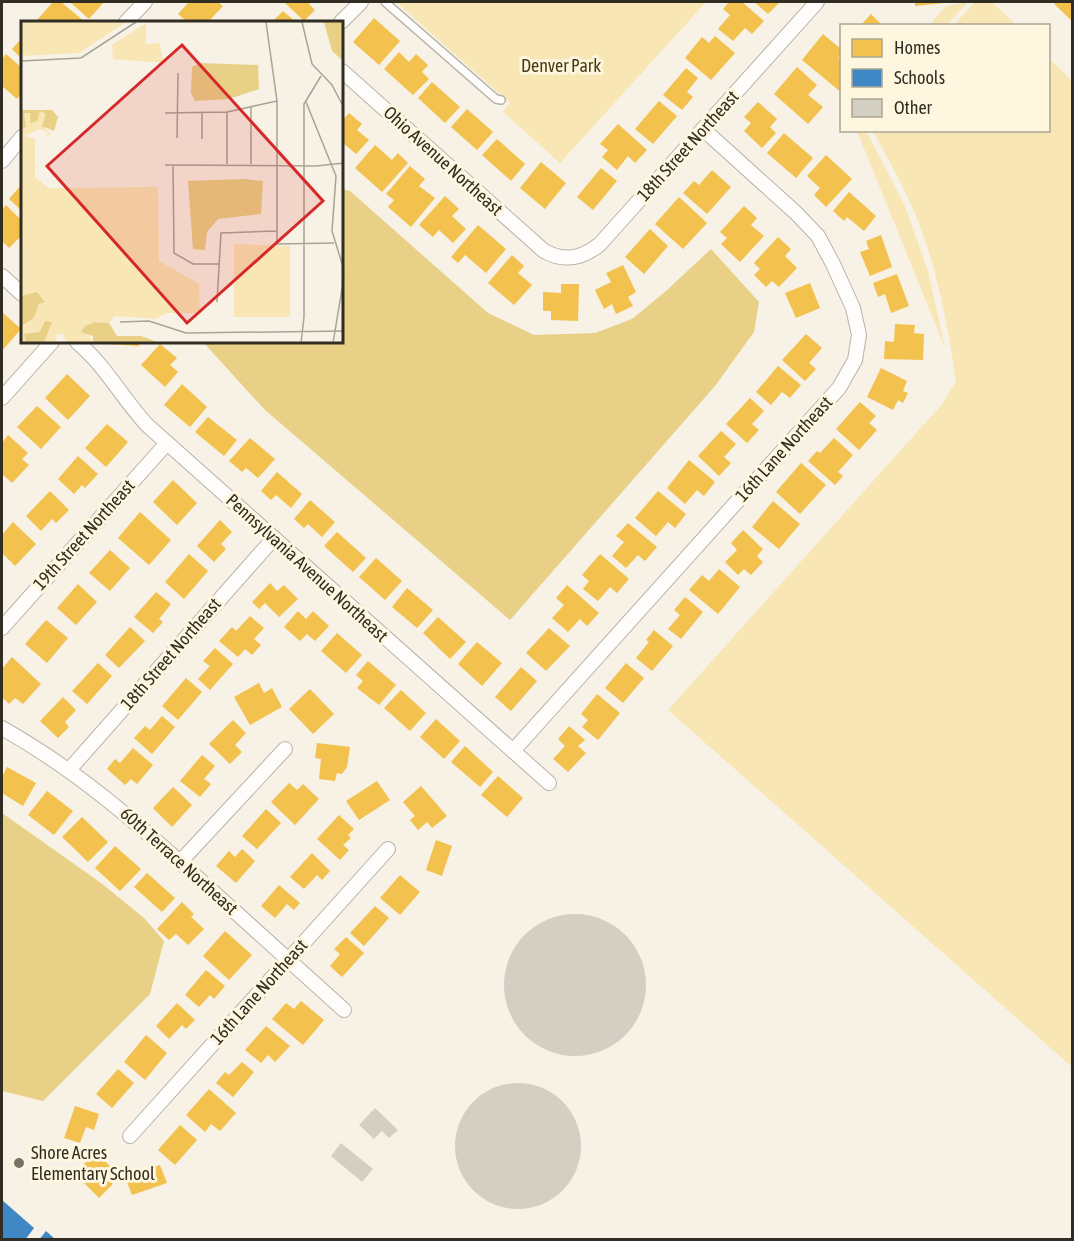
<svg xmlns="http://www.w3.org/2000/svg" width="1074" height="1241" font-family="'Asap Condensed',sans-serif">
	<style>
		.green { fill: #f8e6b4 }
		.water { fill: #e8d087 }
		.homes { fill: #f2c14e }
		.schools { fill: #3f88c5 }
		.building { fill: #d3cfc3 }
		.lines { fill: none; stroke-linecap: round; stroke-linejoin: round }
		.service-casing { stroke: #b7b3a8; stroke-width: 10 }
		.minor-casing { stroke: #b7b3a8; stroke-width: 16 }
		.service { stroke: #fefdfb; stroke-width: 7 }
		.minor { stroke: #fefdfb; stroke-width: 14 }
		.poi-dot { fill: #767266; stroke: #fef6de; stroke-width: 2 }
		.labels { text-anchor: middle; stroke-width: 6; stroke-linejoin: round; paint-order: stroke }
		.park-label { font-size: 18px; fill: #493d12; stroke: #fef6de }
		.street-label { font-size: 18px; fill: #312d22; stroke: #fef6de }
		.poi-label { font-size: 18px; fill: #312d22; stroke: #fef6de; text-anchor: start }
		.inset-road { fill: none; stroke: #a8a397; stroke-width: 1.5 }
		.view { fill: #d62828; fill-opacity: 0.15; stroke: #d62828; stroke-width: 3 }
		.inset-edge { fill: none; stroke: #312d22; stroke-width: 3 }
	</style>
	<rect width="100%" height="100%" fill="#f7f2e5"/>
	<g class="green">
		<path d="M396,2h310l-146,161 -57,-51 7,-9z"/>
		<path d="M968,2l-21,23h-18l17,-19z"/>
		<path d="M975,2h17l24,23h-62z"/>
		<path d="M1049,58l23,23v986l-404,-357 275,-307 13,-22c-9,-61 -21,-125 -47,-181 -11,-24 -24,-46 -36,-69l175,-1z"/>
		<path d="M857,131h9l38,73 24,67 17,77z"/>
	</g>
	<g class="water">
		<path d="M342,189l8,2 138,122 46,22 61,-2 37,-14 34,-28 45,-42 48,53 -5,30 -39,54 -205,234 -245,-210 -62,-68h139z"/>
		<path d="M2,813l99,70 43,35 20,23 -14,53 -107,107 -41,-10z"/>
	</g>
	<g class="homes">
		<path d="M53,2h8l24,20h-46l-2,-2z"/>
		<path d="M70,2h34l-15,17z"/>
		<path d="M189,2h29l5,4 -15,16h-21l-9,-8z"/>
		<path d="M286,2h26l-3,2 6,6 -11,11 -19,-18z"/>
		<path d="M729,2h13l22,19 -12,13 -7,-6 -12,13 -15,-12 12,-14 -7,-6z"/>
		<path d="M754,2h26l-12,12z"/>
		<path d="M915,2h29v1l-29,3z"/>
		<path d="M1057,2h15v19l-18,-17z"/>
		<path d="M283,11l13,11h-24z"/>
		<path d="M871,14l12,12h-23z"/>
		<path d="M374,18l26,23 -21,24 -26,-23z"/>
		<path d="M823,34l19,16v4l-4,4 4,3 -2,9 2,1v22l-40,-33z"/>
		<path d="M715,36l20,17 -24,27 -26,-22 17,-21 7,6z"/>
		<path d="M22,38v21l-10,-10z"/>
		<path d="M399,52l10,10 7,-8 12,11 -6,7 7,7 -16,16 -29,-26z"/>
		<path d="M6,54l16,14v25l-5,6 -15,-13v-27z"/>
		<path d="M797,67l20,18 -9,10 15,12 -15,17 -34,-30z"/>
		<path d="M686,68l12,10 -11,14 6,5 -11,13 -19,-15z"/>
		<path d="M432,82l28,25 -15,16 -27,-25z"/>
		<path d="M659,101l18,15 -24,28 -18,-15z"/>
		<path d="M758,102l19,17 -7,8 6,6 -14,15 -18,-17 7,-8 -7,-6z"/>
		<path d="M467,109l26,23 -16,18 -26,-23z"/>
		<path d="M349,113l13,11 -5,6 12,10 -13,14 -14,-12v-21z"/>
		<path d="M618,124l29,26 -12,13 -7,-7 -11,14 -15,-13 6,-7 -8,-6z"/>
		<path d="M784,133l29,25 -17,20 -29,-25z"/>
		<path d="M497,139l28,25 -14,17 -29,-26z"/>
		<path d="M375,145l17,15 6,-7 10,10 -26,29 -27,-24z"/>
		<path d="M826,155l26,24 -26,28 -12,-12 6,-7 -13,-12z"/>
		<path d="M541,162l25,21 -21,26 -25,-21z"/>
		<path d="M410,166l15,13 -6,7 16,12 -24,29 -23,-20 6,-7 -8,-6z"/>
		<path d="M601,168l16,13 -24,29 -16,-13z"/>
		<path d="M712,170l19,17 -24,27 -24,-21 11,-12 5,4z"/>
		<path d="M22,184v27l-13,-12z"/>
		<path d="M849,192l27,24 -12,15 -17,-14 -3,4 -11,-10z"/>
		<path d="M445,196l14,13 -7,7 14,13 -13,14 -14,-13 -6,7 -14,-12z"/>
		<path d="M679,197l28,26 -24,26 -28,-25z"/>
		<path d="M6,205l16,16v14l-13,13 -7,-7v-31z"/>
		<path d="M744,206l13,12 -6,7 13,11 -24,26 -19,-18 6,-6 -7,-6z"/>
		<path d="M478,225l28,24 -20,24 -21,-18 -7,8 -7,-6z"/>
		<path d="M650,229l18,17 -24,28 -19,-17z"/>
		<path d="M881,235l11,32 -22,9 -10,-24 9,-3 -3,-8z"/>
		<path d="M778,237l13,12 -6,7 12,12 -18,19 -7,-6 -6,6 -12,-12 6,-6 -6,-6z"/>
		<path d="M512,255l12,11 -6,7 14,12 -18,20 -26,-22z"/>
		<path d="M623,265l13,27 -8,5 5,9 -17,8 -4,-10 -8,5 -9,-19 16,-8 -5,-9z"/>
		<path d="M897,274l12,32 -18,7 -6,-19 -7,3 -5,-14z"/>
		<path d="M810,283l10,25 -24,10 -11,-25z"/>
		<path d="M561,284h18l-1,37 -27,-1v-9h-8v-19l18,1z"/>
		<path d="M2,312l19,17 -19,22z"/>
		<path d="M895,324l20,1 -1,8 10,1 -1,26 -39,-1 1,-18 9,1z"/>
		<path d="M806,334l16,14 -13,15 7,6 -11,12 -23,-21z"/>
		<path d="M108,342h31v4l-31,-2z"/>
		<path d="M160,344l17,14 -7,7 8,7 -13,15 -24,-22z"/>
		<path d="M778,366l23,19 -11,13 -8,-6 -11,13 -15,-13z"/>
		<path d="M881,368l26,13 -4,10 5,2 -5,10 -5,-3 -5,10 -26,-13z"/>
		<path d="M67,374l23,22 -22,24 -23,-22z"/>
		<path d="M182,384l25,23 -17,20 -26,-22z"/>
		<path d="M750,398l14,13 -12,13 7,6 -12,13 -21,-19z"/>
		<path d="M860,402l16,14 -7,7 8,7 -18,20 -23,-21z"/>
		<path d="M37,406l24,21 -20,22 -24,-22z"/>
		<path d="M208,417l29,23 -13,16 -29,-24z"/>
		<path d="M107,424l21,18 -22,25 -21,-19z"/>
		<path d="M721,431l15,13 -12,13 7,6 -12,13 -21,-20z"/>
		<path d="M8,435l20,18 -6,6 7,6 -17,18 -10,-9v-31z"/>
		<path d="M250,438l25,21 -17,19 -12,-10 -4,4 -13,-11z"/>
		<path d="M834,438l19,17 -15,17 5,4 -8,9 -27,-24 9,-10 3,2z"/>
		<path d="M78,456l20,18 -13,14 -3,-3 -8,9 -16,-15z"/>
		<path d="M689,460l26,22 -11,14 -7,-6 -12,14 -18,-16z"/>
		<path d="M801,463l25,22 -26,29 -24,-22z"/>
		<path d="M277,472l25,22 -11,14 -15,-13 -5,5 -10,-9z"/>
		<path d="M173,480l24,23 -20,22 -24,-23z"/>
		<path d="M50,491l19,19 -13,13 -4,-4 -11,12 -15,-15z"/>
		<path d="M658,491l28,23 -11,14 -7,-6 -12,14 -21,-18z"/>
		<path d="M310,500l25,22 -13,15 -14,-13 -4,4 -10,-9z"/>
		<path d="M773,501l27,23 -21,25 -27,-22z"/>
		<path d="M140,512l31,28 -22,25 -31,-27z"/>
		<path d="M220,520l12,12 -11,12 5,5 -12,13 -17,-16z"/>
		<path d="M13,522l23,22 -21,22 -13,-13v-18z"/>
		<path d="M628,523l29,24 -12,14 -7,-6 -12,13 -14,-12 12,-14 -8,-6z"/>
		<path d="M743,530l20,19 -6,7 6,6 -12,13 -7,-6 -6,6 -13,-13 12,-12 -6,-7z"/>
		<path d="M337,532l29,26 -13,14 -29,-26z"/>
		<path d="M110,550l20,18 -20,23 -21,-18z"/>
		<path d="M189,554l19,17 -24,28 -19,-17z"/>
		<path d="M600,554l29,25 -12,14 -7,-6 -12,14 -15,-12 6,-8 -7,-6z"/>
		<path d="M376,558l26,23 -17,19 -26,-23z"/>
		<path d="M719,569l21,18 -22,27 -29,-24 13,-15 7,6z"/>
		<path d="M270,583l7,8 7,-6 14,14 -19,18 -14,-14 -6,6 -7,-7z"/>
		<path d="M78,584l19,18 -21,23 -19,-17z"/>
		<path d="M567,585l32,28 -12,13 -7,-7 -12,13 -16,-14 12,-13 -8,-7z"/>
		<path d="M407,588l26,22 -16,18 -25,-21z"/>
		<path d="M156,592l15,12 -12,15 4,3 -10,11 -19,-16z"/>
		<path d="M685,597l18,15 -22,27 -13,-10 12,-14 -6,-5z"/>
		<path d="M298,611l8,8 7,-8 16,15 -14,15 -8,-7 -7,7 -16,-14z"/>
		<path d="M250,616l14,12 -10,11 7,6 -9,10 -7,-6 -7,8 -19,-16 13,-14 4,4z"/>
		<path d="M438,617l28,25 -16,17 -27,-26z"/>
		<path d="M46,620l22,18 -21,25 -22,-19z"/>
		<path d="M130,627l15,14 -26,27 -14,-13z"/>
		<path d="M549,628l21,18 -24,25 -20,-18z"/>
		<path d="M654,630l19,16 -21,25 -16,-13 13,-16 -3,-2z"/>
		<path d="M337,633l25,22 -16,18 -25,-22z"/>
		<path d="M477,642l25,21 -20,23 -24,-22z"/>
		<path d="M215,648l18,16 -23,26 -12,-11 12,-13 -7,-5z"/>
		<path d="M12,657l29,27 -18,20 -8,-6 -6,6 -7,-7v-28z"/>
		<path d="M368,661l28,24 -17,20 -22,-17 6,-7 -7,-6z"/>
		<path d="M98,663l14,13 -25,28 -15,-13z"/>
		<path d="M626,663l18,15 -21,25 -18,-15z"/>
		<path d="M521,667l16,14 -26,30 -16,-14z"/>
		<path d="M186,678l16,14 -24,28 -16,-14z"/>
		<path d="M259,683l5,10 8,-5 10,19 -32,18 -16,-28z"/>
		<path d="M310,689l24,25 -21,20 -24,-25z"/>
		<path d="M401,690l25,23 -16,18 -26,-23z"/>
		<path d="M597,694l23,19 -22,27 -16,-13 6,-7 -7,-6z"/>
		<path d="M63,697l13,13 -11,12 4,5 -11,11 -18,-17z"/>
		<path d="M162,716l13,11 -23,27 -18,-16 11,-12 5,4z"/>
		<path d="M436,719l24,22 -16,18 -24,-22z"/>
		<path d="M233,720l13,13 -11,12 7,7 -12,12 -21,-20z"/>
		<path d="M569,726l16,14 -7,6 8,7 -18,19 -15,-13 12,-13 -7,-7z"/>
		<path d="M317,743l33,4 -3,20 -5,7 -5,-1 -2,8 -16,-2 2,-20 -6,-1z"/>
		<path d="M465,746l28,26 -13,15 -29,-25z"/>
		<path d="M133,748l20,17 -16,19 -6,-5 -6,6 -18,-16 8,-10 5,4z"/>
		<path d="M202,755l13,11 -11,13 7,5 -11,13 -20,-16z"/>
		<path d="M7,767l29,16 -13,23 -21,-13v-16z"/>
		<path d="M498,776l25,22 -16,19 -26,-22z"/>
		<path d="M377,781l13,19 -31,20 -13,-19z"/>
		<path d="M289,783l8,7 6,-6 16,15 -24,26 -24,-23z"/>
		<path d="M421,786l26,30 -15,12 -5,-6 -9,8 -8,-10 5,-4 -12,-14z"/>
		<path d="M173,787l19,18 -20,22 -19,-19z"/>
		<path d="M47,791l26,20 -19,24 -26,-20z"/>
		<path d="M266,809l15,14 -24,26 -15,-13z"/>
		<path d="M339,815l15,14 -6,6 3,3 -8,7 6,5 -9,10 -23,-21z"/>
		<path d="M82,817l26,25 -20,20 -26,-25z"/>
		<path d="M436,840l16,6 -10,30 -16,-6z"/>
		<path d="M115,846l26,23 -21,22 -25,-23z"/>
		<path d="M242,849l13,12 -19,22 -20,-17 13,-15 6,6z"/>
		<path d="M312,853l18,18 -8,9 -5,-5 -13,14 -14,-12z"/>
		<path d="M147,873l28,25 -13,14 -28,-25z"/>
		<path d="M400,875l20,17 -20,23 -20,-17z"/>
		<path d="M279,885l21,18 -6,7 -7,-6 -12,14 -14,-12z"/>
		<path d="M182,902l12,12 -3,3 13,12 -16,16 -12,-11 -7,6 -12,-11z"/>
		<path d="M375,906l14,12 -25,28 -14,-13z"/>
		<path d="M225,931l27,24 -23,25 -26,-24z"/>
		<path d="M346,937l18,16 -22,24 -12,-11 10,-12 -6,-5z"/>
		<path d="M206,970l19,16 -11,13 -4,-4 -11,12 -14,-12z"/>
		<path d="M301,1001l23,19 -21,25 -31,-26 14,-16 8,6z"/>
		<path d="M177,1003l18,17 -9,9 -4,-4 -13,14 -13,-13z"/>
		<path d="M266,1026l24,20 -15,16 -7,-7 -7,8 -16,-13z"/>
		<path d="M146,1035l21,18 -22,27 -21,-18z"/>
		<path d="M242,1062l12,10 -21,25 -17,-14 9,-11 4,3z"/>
		<path d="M118,1069l16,14 -22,25 -16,-14z"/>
		<path d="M209,1089l27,24 -16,18 -9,-7 -6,8 -19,-17z"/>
		<path d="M75,1106l24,8 -5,16 -8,-3 -6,16 -16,-5z"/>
		<path d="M180,1125l17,15 -22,25 -17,-15z"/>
		<path d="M95,1152l19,18 -7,8 6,6 -14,14 -24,-24z"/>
		<path d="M160,1165l7,18 -35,12 -7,-18z"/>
	</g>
	<g class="schools">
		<path d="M2,1200l32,28 -9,12h-23z"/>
		<path d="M46,1231l10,9h-17z"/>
	</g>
	<g class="building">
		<circle cx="575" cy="985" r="71"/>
		<circle cx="518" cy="1146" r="63"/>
		<path d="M375,1108l23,22 -9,8 -7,-7 -8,8 -15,-14z"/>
		<path d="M341,1143l32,26 -11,13 -31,-26z"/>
	</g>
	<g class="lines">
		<g class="service-casing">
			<path id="service" d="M385,2l111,97 5,1"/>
		</g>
		<g class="minor-casing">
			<g id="minor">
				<path d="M126,22l19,-20"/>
				<path d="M341,22l20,-20"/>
				<path d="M342,71l202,180c20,11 38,8 56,-7l217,-242"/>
				<path d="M2,161l20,-24"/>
				<path d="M2,276l20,18"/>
				<path d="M77,342c28,23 45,56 70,83l402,358"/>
				<path d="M2,398l50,-56"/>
				<path d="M2,628l165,-185"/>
				<path d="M2,728c76,43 134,94 199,153 48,43 96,86 143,129"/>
				<path d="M513,751l326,-363 16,-28 4,-25 -6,-27 -20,-44 -15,-28 -22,-23 -93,-84"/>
				<path d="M69,770l205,-232"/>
				<path d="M180,862l105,-113"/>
				<path d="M130,1136l258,-287"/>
			</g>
		</g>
		<use href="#service" class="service"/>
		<use href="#minor" class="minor"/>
	</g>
	<circle class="poi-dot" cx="19" cy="1163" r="6"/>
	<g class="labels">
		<g class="park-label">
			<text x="561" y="72">Denver Park</text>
		</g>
		<g class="street-label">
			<text transform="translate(688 146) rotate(-48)" y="6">18th Street Northeast</text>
			<text transform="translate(443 161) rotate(42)" y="6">Ohio Avenue Northeast</text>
			<text transform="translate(784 449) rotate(-48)" y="6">16th Lane Northeast</text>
			<text transform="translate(84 535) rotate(-48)" y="6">19th Street Northeast</text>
			<text transform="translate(307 568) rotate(42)" y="6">Pennsylvania Avenue Northeast</text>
			<text transform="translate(171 654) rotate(-49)" y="6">18th Street Northeast</text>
			<text transform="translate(179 861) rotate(42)" y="6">60th Terrace Northeast</text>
			<text transform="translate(259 992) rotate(-48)" y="6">16th Lane Northeast</text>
		</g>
		<g class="poi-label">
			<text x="31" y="1159">Shore Acres<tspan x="31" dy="21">Elementary School</tspan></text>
		</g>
	</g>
	<g transform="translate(21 21)">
		<rect width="322" height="322" fill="#f7f2e5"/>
		<path d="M0,1h105l-47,31 -58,3zM125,2v21l13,-1 5,20 -51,-4 -1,-14zM19,90l6,3 -1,14 6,6 -5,2 2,-3 -8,-4 -16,7 11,3v38l13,11 110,-1 1,74 40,23 1,29h-34l-10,6 -41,-3 -6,7 -10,-1 -10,13 4,8 -26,-1 -4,-9 -7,2 1,8h-13l6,-14 -1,-7h-5l-5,9 -15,4 3,6 -6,2v-17l13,-8 3,-11 7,-8 -23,-3v-167l5,-2 -2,-14h6l-1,8zM213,223l56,2v71h-56z" fill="#f8e6b4"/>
		<path d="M303,1h19v39l-11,-10zM179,42l58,2 1,24 -30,10 -34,2 -4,-8 1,-26zM0,89h31l6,7 -4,14 -12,-5 4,-12 -6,-3 -3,10 -7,2v-10h-6l2,14 -5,2zM222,158l20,2 -2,33 -43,5 -11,13 -2,18 -12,-1 -5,-68zM16,271l8,10 -6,2 -5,14 -13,8v-30zM24,300l7,1 -8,21h-18l-2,-9 15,-2zM74,301l14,1 8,13h24l19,7h-67v-7l-12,-4 4,-6z" fill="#e8d087"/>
		<path class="inset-road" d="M245,1l11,79v143l57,-1M281,1l10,42 20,21 12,23M0,40l60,-3 55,-36M285,81l30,74 -4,55 12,39M230,85v58M206,91v52M144,92l62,-1 50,-11M156,117l1,-65M181,118v-26M144,144l151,1 28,-3M152,144l1,88 19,11h26M196,281l4,-69 56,-2M99,301l29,-1 37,12 158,-2M280,322l3,-26v-213l17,-28M312,322l11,-66"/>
		<path class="view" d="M161,24l141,156 -136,122 -140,-157z"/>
		<rect width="322" height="322" class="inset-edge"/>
	</g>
	<rect width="1074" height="1241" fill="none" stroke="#312d22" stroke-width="6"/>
	<rect x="840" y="24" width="210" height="108" fill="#fef6de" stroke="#aca693" stroke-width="1.5"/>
	<rect x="852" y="39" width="30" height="18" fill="#f2c14e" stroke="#aca693" stroke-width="1.5"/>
	<text x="894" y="54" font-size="18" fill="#312d22">Homes</text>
	<rect x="852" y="69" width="30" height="18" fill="#3f88c5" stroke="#aca693" stroke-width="1.5"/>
	<text x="894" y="84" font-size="18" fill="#312d22">Schools</text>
	<rect x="852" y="99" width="30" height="18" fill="#d3cfc3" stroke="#aca693" stroke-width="1.5"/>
	<text x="894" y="114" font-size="18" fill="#312d22">Other</text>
</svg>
